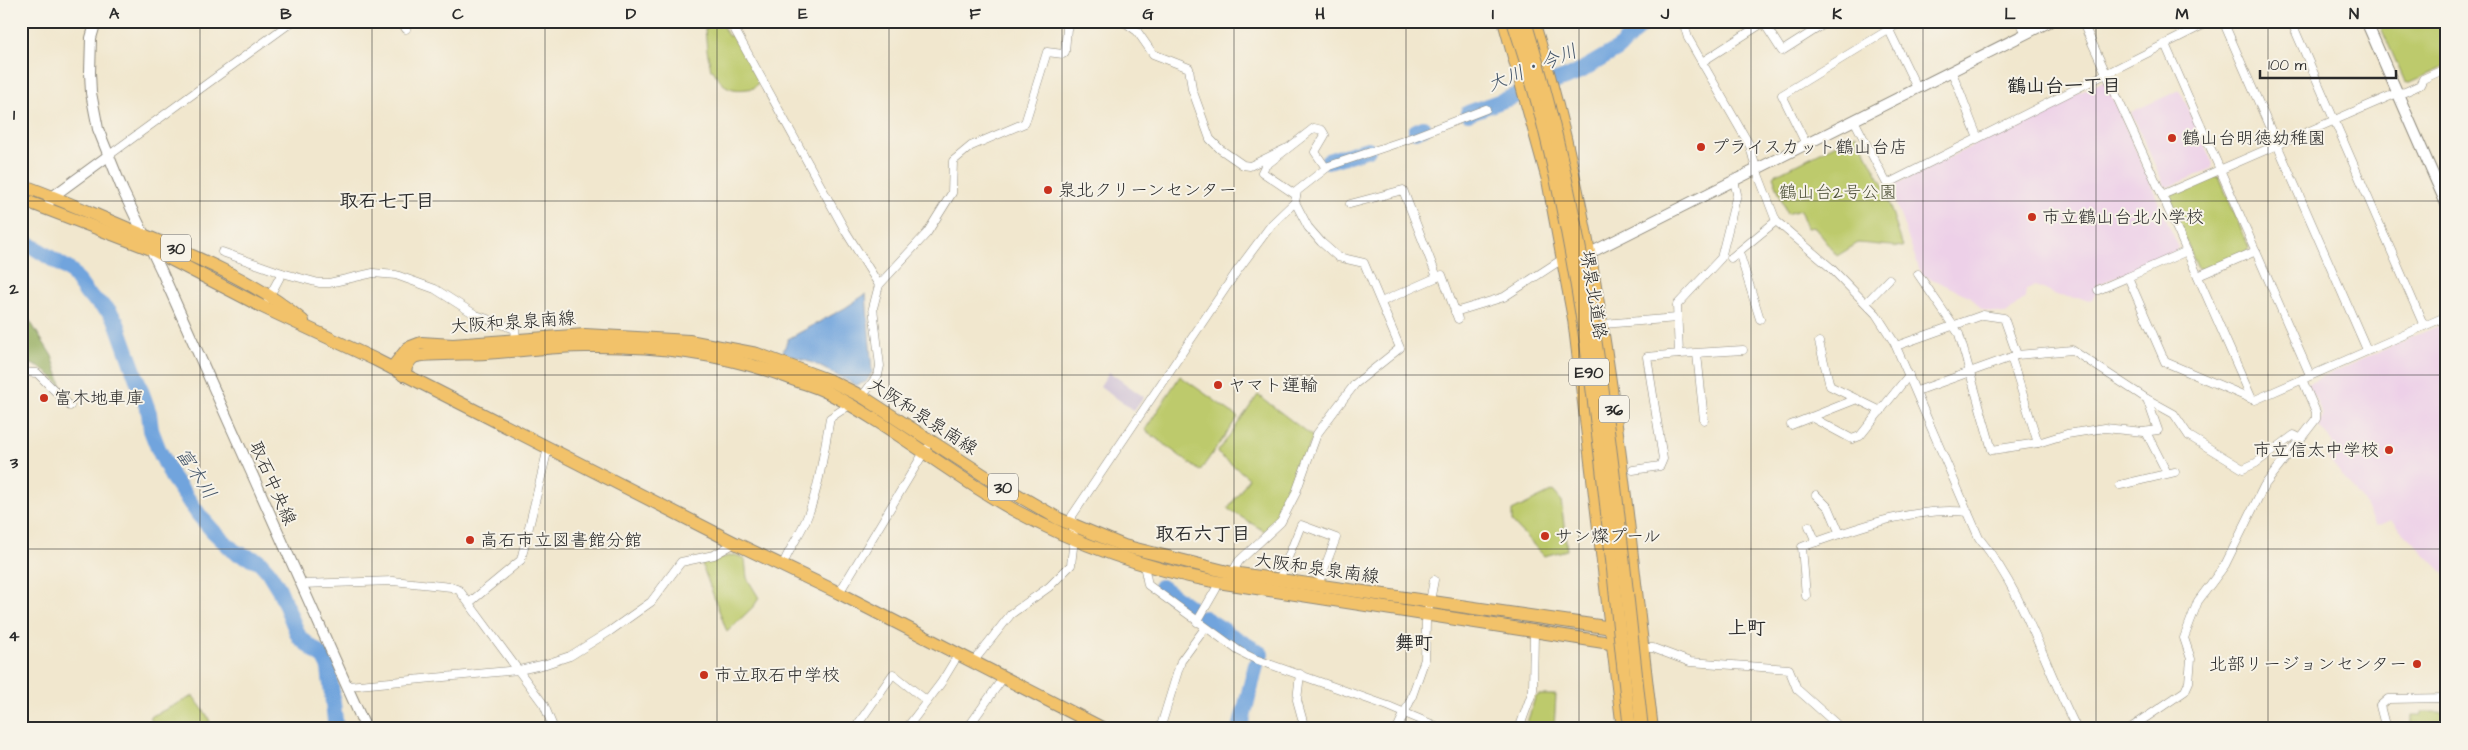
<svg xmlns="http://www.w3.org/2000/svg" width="2468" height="750" font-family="'Architects Daughter','Klee One',sans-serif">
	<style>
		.built { fill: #edd0e8 }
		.industrial { fill: #ccbed4 }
		.green { fill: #bdca6c; stroke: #747a4c }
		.forest { fill: #96ae60; stroke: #606c46 }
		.water { fill: #71a4dd; stroke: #4e6884 }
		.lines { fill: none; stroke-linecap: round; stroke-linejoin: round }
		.river { stroke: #71a4dd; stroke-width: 16 }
		.minor-casing { stroke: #8e897c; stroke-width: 9 }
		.tertiary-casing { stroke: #8e897c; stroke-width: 12 }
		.primary-casing { stroke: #8e897c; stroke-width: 14 }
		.minor { stroke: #fff; stroke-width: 8 }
		.tertiary { stroke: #fff; stroke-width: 10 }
		.primary { stroke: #f2c26a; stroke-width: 12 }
		.trunk-bridge-casing { stroke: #8e897c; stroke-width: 14; stroke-linecap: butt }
		.trunk-bridge { stroke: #f2c26a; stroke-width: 12 }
		.grid { fill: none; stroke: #2b2b2b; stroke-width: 1; stroke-opacity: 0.55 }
		.poi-dot { fill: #c8321e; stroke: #f7f3e8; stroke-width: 2 }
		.labels { text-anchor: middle; stroke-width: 4; stroke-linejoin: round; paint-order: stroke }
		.shield { fill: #f7f3e8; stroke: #686764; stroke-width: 1 }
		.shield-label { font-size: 16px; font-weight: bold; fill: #2b2b2b }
		.poi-label { font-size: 18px; fill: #2b2b2b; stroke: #f7f3e8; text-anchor: start }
		.park-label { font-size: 18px; fill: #50533b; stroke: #f7f3e8 }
		.street-label { font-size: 18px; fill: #2b2b2b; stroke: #f7f3e8 }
		.water-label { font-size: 19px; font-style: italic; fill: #445569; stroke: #f7f3e8 }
		.neighbourhood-label { font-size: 19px; font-weight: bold; fill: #2b2b2b; stroke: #f7f3e8 }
		.neatline { fill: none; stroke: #2b2b2b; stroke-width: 2 }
		.grid-label { font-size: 16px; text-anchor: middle; font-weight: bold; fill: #2b2b2b }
	</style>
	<rect width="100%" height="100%" fill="#f7f3e8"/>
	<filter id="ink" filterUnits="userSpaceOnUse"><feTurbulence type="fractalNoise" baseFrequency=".02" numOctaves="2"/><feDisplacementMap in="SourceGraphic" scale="10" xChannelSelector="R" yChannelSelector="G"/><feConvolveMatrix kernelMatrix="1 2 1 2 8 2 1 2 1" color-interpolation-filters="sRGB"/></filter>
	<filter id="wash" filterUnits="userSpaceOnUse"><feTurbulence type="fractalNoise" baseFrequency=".0096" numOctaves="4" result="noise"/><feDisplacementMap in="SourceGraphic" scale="20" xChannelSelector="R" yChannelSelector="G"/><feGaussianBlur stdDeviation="1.12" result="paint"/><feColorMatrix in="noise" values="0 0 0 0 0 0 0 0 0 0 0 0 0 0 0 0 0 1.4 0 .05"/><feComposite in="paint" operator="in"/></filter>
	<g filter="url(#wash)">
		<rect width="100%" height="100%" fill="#f1e7ce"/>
		<g class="built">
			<path d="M2101,82l5,1 72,163 -2,5 -81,35 2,5 -5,9 -33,-4 -23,-10 -10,4 -1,8 -19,16 -24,-4 -11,-13 -50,-23 -31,-87z"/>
			<path d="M2180,90l33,74 -2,5 -43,18 -4,-2 -33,-73z"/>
			<path d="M2447,322v255l-56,-57 -16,6 -12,-26 -35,-42 5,-16 -14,-15 4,-12 -15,-32z"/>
		</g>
		<path class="industrial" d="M1109,372l35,25 -10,14 -34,-25z"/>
		<g class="green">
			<path d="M720,21l8,15 5,-1 26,46 -5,7c-22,4 -31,1 -41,-18h-2l-4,-20 -2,-21z"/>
			<path d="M2378,21h69v45l-39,17 -3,-1z"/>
			<path d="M1856,134l28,53 19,60 -45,-4 -21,13 -22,-29 -8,1 -7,-18 -13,4 -14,-38z"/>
			<path d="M2213,176l6,1 30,70 -2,5 -43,18 -6,-1 -30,-69 3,-6z"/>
			<path d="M1180,376l58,41 -38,54 -55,-41z"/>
			<path d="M1258,395l55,42 -34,79 -15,15 -36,-22 21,-31 -32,-25z"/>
			<path d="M1553,491l8,9 6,50 -23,6 -32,-34v-11z"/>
			<path d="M735,555l10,4 2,19 12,20 -5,8 -27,26 -26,-70z"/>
			<path d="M1539,695h17l-2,34h-29l10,-31z"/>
			<path d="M193,696l14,19 6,14h-58l-5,-12z"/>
			<path d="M2422,712h25v17h-44l-1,-4h10v-10h10z"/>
		</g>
		<path class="forest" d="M21,307l31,49 10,31c-12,-13 -22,-23 -41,-25z"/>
		<path class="water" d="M866,294l6,78 -6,10 -10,3 -41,-21 -32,-12 5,-13 57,-31z"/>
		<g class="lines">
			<g class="river">
				<path d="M1468,113l105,-38 45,-26 27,-28"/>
				<path d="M1416,131l7,-3"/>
				<path d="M1328,161l40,-12"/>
				<path d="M21,239l50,32 16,23 22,17 7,10 33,92 2,17 7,18 14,29 27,38 14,16 22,21 24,9 9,10 11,18 20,48 25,21 5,10 7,61"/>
				<path d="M1161,587l31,22"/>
				<path d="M1204,618l21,13"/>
				<path d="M1232,636l29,18 -2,3"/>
				<path d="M1240,729l16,-64"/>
			</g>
		</g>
	</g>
	<g filter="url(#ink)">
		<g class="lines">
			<g class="minor-casing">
				<g id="minor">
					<path d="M401,21l5,8"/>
					<path d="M730,21l116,211 33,53"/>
					<path d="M1123,21l14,10 16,23 36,14 3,21 18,50 10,10 23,16 7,1 35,-17"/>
					<path d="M1683,21l5,17 62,108 6,23 20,52 55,47 45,46 18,28 85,196c46,56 65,127 98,191"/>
					<path d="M2020,21l6,13"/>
					<path d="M2082,21l80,174 90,204"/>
					<path d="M2223,21l144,329"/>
					<path d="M2291,21l133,305"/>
					<path d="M1764,23l18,28 47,-30"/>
					<path d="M1889,30l28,58"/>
					<path d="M2165,44l145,331"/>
					<path d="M1702,62l64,-41"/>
					<path d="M1951,71c11,22 17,45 27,67"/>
					<path d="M1854,120l33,64 324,-163"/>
					<path d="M1806,144l-24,-49 121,-74"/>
					<path d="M108,156l185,-135"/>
					<path d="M1296,195l-34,-23 3,-6 49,-38 8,2 3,5 -10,17 11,16"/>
					<path d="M2162,195l235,-102 8,-1 15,-7 3,-6 24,-11"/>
					<path d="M1350,204l53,-14 34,87"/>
					<path d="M2187,251l-59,26 37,85 87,37 3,1 192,-84"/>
					<path d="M222,252l60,21 37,10h10l44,-10 23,2 39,14 41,26 39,14 1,10"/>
					<path d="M1739,252l21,67"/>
					<path d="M1731,258l45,-37"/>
					<path d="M2198,276l58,-25"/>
					<path d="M2098,290l30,-13"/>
					<path d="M268,299l14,-26"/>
					<path d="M1381,302l61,-27 16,44"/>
					<path d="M1866,303l23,-24"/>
					<path d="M1455,312l49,-15 60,-39"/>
					<path d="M1603,324l74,-6"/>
					<path d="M1819,342l11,44 51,25"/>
					<path d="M1896,346l87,-31 21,3 13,37"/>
					<path d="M1679,354l64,-4"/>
					<path d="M1697,354l7,66"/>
					<path d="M2011,357l27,86"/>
					<path d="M21,372l16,1 33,33"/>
					<path d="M1917,391l100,-36 55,-5 75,49 11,31 -15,2 -38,-4 -38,6 -29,9 -46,7 -33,-116 -41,-60"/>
					<path d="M861,398l17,-23 2,-9 -7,-58 6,-23 48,-52 25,-40 1,-32 18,-15 54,-23 22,-71 16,2 2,-2 2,-24 8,-7"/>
					<path d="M2147,399l27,15 15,22 54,33 13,-6 38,-28 7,4"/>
					<path d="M1811,417l41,22 8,-3 49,-61"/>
					<path d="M1791,425l66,-26"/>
					<path d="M2146,432l21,41"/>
					<path d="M1633,470l27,-4 3,-7 -16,-102 32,-3 -2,-49 44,-47 16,-64 -3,-14"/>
					<path d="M2120,485l55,-13"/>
					<path d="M1816,495l13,13 11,26"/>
					<path d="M1809,526l7,16"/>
					<path d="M1144,565l4,20 91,66 16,8 133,47 55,23"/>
					<path d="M782,567c7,-19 19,-33 26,-52 12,-31 16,-65 22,-97l21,-14"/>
					<path d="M1232,573l7,-12 42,-39 14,-27 22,-61 21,-28 17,-22 45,-36 -36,-85 -26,-6 -17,-15 -13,-15 -13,-25 2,-11 32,-25 74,-25 83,-32"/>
					<path d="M1279,580l22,-55 35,13 -18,47"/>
					<path d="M301,584l92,-3 58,6 8,3 85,115 10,24"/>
					<path d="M839,593l87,-144"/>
					<path d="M1806,596l-4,-49c52,-18 111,-41 166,-35"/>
					<path d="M469,603l52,-43 27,-112"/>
					<path d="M1197,622l19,-33 2,-7"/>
					<path d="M1642,648h11l37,14 99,7 8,20 45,40"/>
					<path d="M973,662l38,-48 38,-27 22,-22 3,-26 -2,-23 165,-245 35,-47 23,-22"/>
					<path d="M1300,674l-3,26 8,29"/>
					<path d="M348,686l171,-16 27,-6 24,-8 40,-25 41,-29 30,-40 33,-7 21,-12"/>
					<path d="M866,729l-8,-5 35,-50 34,27"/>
					<path d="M906,729l35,-46 17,-28"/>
					<path d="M967,729l36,-51"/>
					<path d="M1160,729l21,-68 24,-33"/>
					<path d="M1397,729l14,-30 14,-40 1,-37 8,-42"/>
					<path d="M1519,729l14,-39 1,-58"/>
					<path d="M2129,729l56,-38 4,-9 2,-23 -7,-21 14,-37 27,-36 39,-79 52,-67v-7l-14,-33"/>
					<path d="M2386,729l-6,-23 8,-7 59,-1"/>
				</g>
			</g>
			<g class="tertiary-casing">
				<g id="tertiary">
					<path d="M96,21l-5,17 -1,34 1,21 7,36 25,62 38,79 205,459"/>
					<path d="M2366,21l81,185"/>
					<path d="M50,201l2,-4 56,-41"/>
					<path d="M1582,255l8,-2 461,-232"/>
				</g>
			</g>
			<g class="primary-casing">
				<g id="primary">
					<path d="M1504,21l44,159 26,139 49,410"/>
					<path d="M1533,21c72,230 90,470 119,708"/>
					<path d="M21,185c35,12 69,28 103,42 60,25 130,52 179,94"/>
					<path d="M21,199l130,50 112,58 111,52 361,184 104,50 265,136"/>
					<path d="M392,368l16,-20 13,-5 32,2 132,-10 104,6 68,13 76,28 30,15 125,81 71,41 65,27 108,27 408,59"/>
					<path d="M403,375c3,-7 4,-14 11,-18 8,-4 58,-3 71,-4 33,-2 68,-7 101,-7 70,-1 139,7 204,32 12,5 26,8 37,14 66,34 123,82 187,118 64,35 132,59 204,72l424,66"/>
				</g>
			</g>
			<use href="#minor" class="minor"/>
			<use href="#tertiary" class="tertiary"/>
			<use href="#primary" class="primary"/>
			<g class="trunk-bridge-casing">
				<g id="trunk-bridge">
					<path d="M1513,21c76,227 90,471 117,708"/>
					<path d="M1525,21c71,232 90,468 117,708"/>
				</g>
			</g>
			<use href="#trunk-bridge" class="trunk-bridge"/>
		</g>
	</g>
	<path class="grid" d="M200,21v708M372,21v708M545,21v708M717,21v708M889,21v708M1062,21v708M1234,21v708M1406,21v708M1579,21v708M1751,21v708M1923,21v708M2096,21v708M2268,21v708M21,201h2426M21,375h2426M21,549h2426"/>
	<g class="poi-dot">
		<circle cx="2172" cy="138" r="5"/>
		<circle cx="1701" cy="147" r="5"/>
		<circle cx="1048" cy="190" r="5"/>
		<circle cx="2032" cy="217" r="5"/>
		<circle cx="1218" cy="385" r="5"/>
		<circle cx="44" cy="398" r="5"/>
		<circle cx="2389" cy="450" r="5"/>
		<circle cx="1545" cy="536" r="5"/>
		<circle cx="470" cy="540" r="5"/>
		<circle cx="2417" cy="664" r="5"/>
		<circle cx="704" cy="675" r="5"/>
	</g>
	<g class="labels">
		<g class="shield">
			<rect x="161" y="234.5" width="30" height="27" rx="4"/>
			<rect x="1569" y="358.5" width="40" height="27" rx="4"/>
			<rect x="1599" y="395.5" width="30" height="27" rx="4"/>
			<rect x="988" y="473.5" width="30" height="27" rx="4"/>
		</g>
		<g class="shield-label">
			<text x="176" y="254">30</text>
			<text x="1589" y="378">E90</text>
			<text x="1614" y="415">36</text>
			<text x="1003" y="493">30</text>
		</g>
		<g class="poi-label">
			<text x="2182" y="144">鶴山台明徳幼稚園</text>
			<text x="1711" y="153">プライスカット鶴山台店</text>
			<text x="1058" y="196">泉北クリーンセンター</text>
			<text x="2042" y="223">市立鶴山台北小学校</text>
			<text x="1228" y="391">ヤマト運輸</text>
			<text x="54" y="404">富木地車庫</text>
			<text x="2379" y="456" text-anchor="end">市立信太中学校</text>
			<text x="1555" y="542">サン燦プール</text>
			<text x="480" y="546">高石市立図書館分館</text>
			<text x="2407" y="670" text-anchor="end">北部リージョンセンター</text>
			<text x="714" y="681">市立取石中学校</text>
		</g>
		<g class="park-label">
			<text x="1838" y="198">鶴山台2号公園</text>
		</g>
		<g class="street-label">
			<text transform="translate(1594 295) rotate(81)" y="6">堺泉北道路</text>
			<text transform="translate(513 322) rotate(-4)" y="6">大阪和泉泉南線</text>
			<text transform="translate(923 416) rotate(33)" y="6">大阪和泉泉南線</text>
			<text transform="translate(273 483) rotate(66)" y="6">取石中央線</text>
			<text transform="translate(1317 568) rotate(8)" y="6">大阪和泉泉南線</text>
		</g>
		<g class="water-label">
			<text transform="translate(1532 67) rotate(-22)" y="7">大川・今川</text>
			<text transform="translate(197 473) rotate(57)" y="7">富木川</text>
		</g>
		<g class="neighbourhood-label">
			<text x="2064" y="92">鶴山台一丁目</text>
			<text x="387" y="207">取石七丁目</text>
			<text x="1203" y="540">取石六丁目</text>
			<text x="1747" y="634">上町</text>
			<text x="1414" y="649">舞町</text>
		</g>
	</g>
	<rect width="2468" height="750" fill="none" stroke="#f7f3e8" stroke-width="55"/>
	<path d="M2260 70v8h136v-8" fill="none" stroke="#2b2b2b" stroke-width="2.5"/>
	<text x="2268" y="70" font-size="15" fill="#2b2b2b" stroke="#f7f3e8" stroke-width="4" paint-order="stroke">100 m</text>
	<rect x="28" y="28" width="2412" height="694" class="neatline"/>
	<g class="grid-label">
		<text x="114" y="19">A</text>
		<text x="286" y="19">B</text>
		<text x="458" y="19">C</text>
		<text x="631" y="19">D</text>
		<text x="803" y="19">E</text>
		<text x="975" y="19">F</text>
		<text x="1148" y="19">G</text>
		<text x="1320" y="19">H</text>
		<text x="1493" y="19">I</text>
		<text x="1665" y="19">J</text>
		<text x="1837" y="19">K</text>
		<text x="2010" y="19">L</text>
		<text x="2182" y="19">M</text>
		<text x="2354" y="19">N</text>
		<text x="14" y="120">1</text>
		<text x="14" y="294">2</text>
		<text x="14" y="468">3</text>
		<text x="14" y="641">4</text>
	</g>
</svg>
